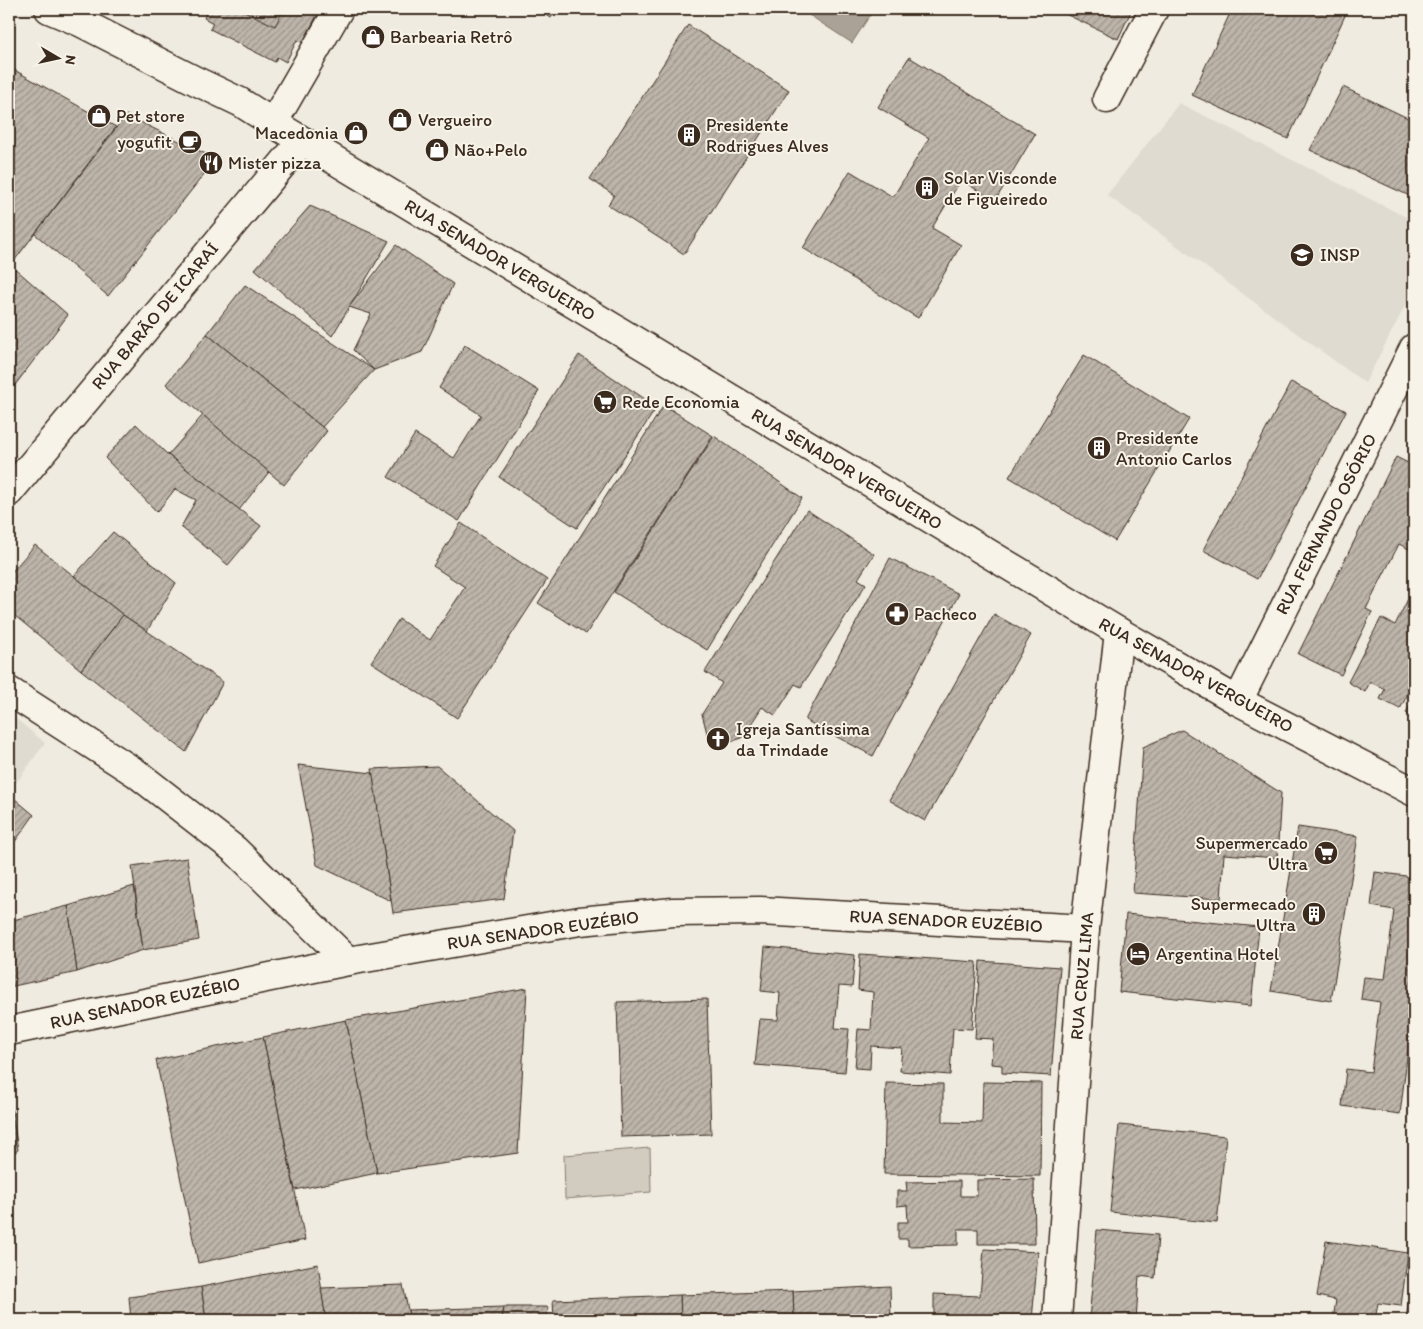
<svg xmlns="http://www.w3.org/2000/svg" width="1423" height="1329" font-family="Itim,sans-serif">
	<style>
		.built { fill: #e0dbd0 }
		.garden { fill: #d1cbc0; stroke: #867a6f }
		.water { fill: #aaa296; stroke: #7e7266 }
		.building { fill: url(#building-hatch); stroke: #3b2a1e }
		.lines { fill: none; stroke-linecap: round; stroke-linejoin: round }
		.street-casing { stroke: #3b2a1e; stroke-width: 31 }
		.secondary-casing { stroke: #3b2a1e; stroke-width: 31 }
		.street { stroke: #f7f3e8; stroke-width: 28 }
		.secondary { stroke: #f7f3e8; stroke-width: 28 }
		.labels { text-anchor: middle; stroke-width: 4; stroke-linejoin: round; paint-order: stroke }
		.poi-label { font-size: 18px; fill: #3b2a1e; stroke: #f7f3e8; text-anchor: start }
		.street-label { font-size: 18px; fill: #3b2a1e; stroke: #f7f3e8 }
	</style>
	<defs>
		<pattern id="building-hatch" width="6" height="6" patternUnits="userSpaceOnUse" patternTransform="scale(1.25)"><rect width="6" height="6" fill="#bdb5aa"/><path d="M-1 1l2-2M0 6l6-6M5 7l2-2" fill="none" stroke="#9b938a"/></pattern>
	</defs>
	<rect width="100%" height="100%" fill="#efebe0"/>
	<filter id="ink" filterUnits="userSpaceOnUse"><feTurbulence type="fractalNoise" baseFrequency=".02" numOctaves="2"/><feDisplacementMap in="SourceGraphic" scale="10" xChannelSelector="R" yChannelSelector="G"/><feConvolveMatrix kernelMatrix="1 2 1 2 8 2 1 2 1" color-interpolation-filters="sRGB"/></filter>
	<g filter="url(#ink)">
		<g class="built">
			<path d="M1179,103l235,118v68l-49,94 -258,-188z"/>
			<path d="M9,713l36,30 -34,47 -2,-1z"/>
		</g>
		<path class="garden" d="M650,1148l1,44 -86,7 -1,-44z"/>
		<path class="water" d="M800,9h74l-22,34z"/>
		<g class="building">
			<path d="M208,9h112l-17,34 -6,-3 -11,22 -9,-5 -2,5 -65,-33 3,-6 -9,-5z"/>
			<path d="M240,9h44l-9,17z"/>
			<path d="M538,9h18l-5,9z"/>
			<path d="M1055,9h77l-14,30z"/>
			<path d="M1232,9h116l-60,130 -96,-44z"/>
			<path d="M688,25l101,65 -105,164 -76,-49 6,-10 -24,-16z"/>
			<path d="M909,57l126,77 -40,67 -34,-21 -29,48 29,17 -43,73 -115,-70 47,-77 43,26 36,-59 -51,-31z"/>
			<path d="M9,67l107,60 -105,138 -2,-2z"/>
			<path d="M1343,87l71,34v77l-104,-48z"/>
			<path d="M126,115l90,44 -108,137 -73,-62z"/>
			<path d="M310,206l79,35 -57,95 -77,-67z"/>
			<path d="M396,245l57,39 -31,68 -48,18 -21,-20 18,-36 -22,-7z"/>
			<path d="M11,265l57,50 -59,78v-124z"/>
			<path d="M245,285l129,85 -52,57 -115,-93z"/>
			<path d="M207,334l120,97 -43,54 -118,-101z"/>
			<path d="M465,345l74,46 -80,130 -71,-44 27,-43 39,24 27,-43 -42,-27z"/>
			<path d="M579,355l78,52 -80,121 -78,-51z"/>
			<path d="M1084,355l105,64 -74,122 -106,-64z"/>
			<path d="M1291,382l55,29 -89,168 -54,-29z"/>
			<path d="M664,405l49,31 -127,198 -48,-31z"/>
			<path d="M203,415l66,57 -30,38 -71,-55z"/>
			<path d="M136,424l32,31 93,71 -33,39 -47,-38 15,-27 -21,-11 -18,23 -52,-54z"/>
			<path d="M714,436l88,62 -95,152 -93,-58z"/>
			<path d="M1396,457l18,9v73l-5,10 -10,-5 -33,65 6,3 -31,63 -43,-21z"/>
			<path d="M807,510l67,44 -16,25 8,5 -65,103 -6,-3 -20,31 -13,-8 -20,31 -19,6 -16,-11 -5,-19 20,-31 -17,-11z"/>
			<path d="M461,523l86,57 -90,138 -86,-56 28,-43 31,21 35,-53 -32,-21z"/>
			<path d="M113,532l63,51 -29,48 -24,-16 -49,-39z"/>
			<path d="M35,545l88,70 -42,55 -72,-59v-36z"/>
			<path d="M890,558l69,36 -86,162 -68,-36z"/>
			<path d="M1414,587v95l-14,27 -20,-10 5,-10 -15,-7 -5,10 -17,-10 33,-64 14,7z"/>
			<path d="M994,614l37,21 -106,186 -36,-21z"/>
			<path d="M123,615l100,67 -37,70 -105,-82z"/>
			<path d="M1414,697v20l-8,-4z"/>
			<path d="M1182,730l99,63 -4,65 -53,-4 -3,45 -88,-6 10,-146z"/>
			<path d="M298,765l75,8 18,128 -74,-36z"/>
			<path d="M437,766l76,65 -9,68 -111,14 -21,-144z"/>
			<path d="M9,794l25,21 -25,35z"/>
			<path d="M1298,827l60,9 -27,165 -60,-10z"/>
			<path d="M187,858l12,82 -56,10 -11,-84z"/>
			<path d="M1375,872l39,5v124l-14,113 -58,-8 4,-37 25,3 9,-70 -19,-3 3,-22 21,2 9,-69 -23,-4z"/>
			<path d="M134,886l9,64 -66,22 -9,-66z"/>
			<path d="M68,906l9,66 -68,15v-66z"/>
			<path d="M1126,914l133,13 -8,79 -132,-14z"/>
			<path d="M765,947l90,8 -3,32 -13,-1 -4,42 14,1 -4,43 -90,-7 5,-46 18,1 2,-27 -19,-2z"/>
			<path d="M860,954l117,8 -5,67 -19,-1 -3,47 -50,-4 2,-23 -31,-2 -1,23 -15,-1 3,-39 13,1 2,-38 -15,-2z"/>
			<path d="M980,961l80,6 -9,109 -49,-3v-8l-11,-1 2,-25 -18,-1z"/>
			<path d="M527,988l-9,165 -141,20 -31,-153z"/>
			<path d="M707,999l4,135 -90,3 -4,-135z"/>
			<path d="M346,1020l31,153 -82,17 -32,-153z"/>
			<path d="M263,1037l42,203 -107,23 -42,-203z"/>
			<path d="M983,1082l58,1 -1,93 -156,-2 2,-91 57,1v38l39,1z"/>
			<path d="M9,1093l9,57 -9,6z"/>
			<path d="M1119,1125l107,11 -9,87 -107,-11z"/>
			<path d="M1034,1179l1,65h-57v-15h-20v16l-50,1v-7h-10v-17h10l-1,-17 -10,1v-15h10l-1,-9 54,-1v15h17v-16z"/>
			<path d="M1097,1230l61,5 -3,43 -16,-2 -3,44h-47z"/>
			<path d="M1326,1241l82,12 -7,53 -23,-3 -3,17h-50h8l3,-20 -19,-4z"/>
			<path d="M984,1249l54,3 -6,68h-98v-26l46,2z"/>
			<path d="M318,1264l8,56h-120l-5,-33z"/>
			<path d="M403,1285l7,35h-84l-5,-32z"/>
			<path d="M890,1286l1,34h-97l-1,-29z"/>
			<path d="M201,1287l5,33h-75l-2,-23z"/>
			<path d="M793,1291l1,29h-113l-1,-25z"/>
			<path d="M680,1295l1,25h-127l-1,-20z"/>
			<path d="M1409,1298l5,1v21h-8z"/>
			<path d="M504,1307l-2,13h-92l-2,-10z"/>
			<path d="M504,1307h44l-1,13h-45z"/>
		</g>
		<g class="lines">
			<g class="street-casing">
				<g id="street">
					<path d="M1107,99l47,-90"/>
					<path d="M273,123l66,-114"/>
					<path d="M9,492l293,-351"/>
					<path d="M9,691l127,82 99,77 113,111"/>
					<path d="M1238,701l176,-353"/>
					<path d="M9,1031l339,-70 232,-40 93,-9 87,-1 325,18"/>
					<path d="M1057,1320l28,-391 34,-297"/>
				</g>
			</g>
			<g class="secondary-casing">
				<path id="secondary" d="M49,9l31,13 116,59 44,21 33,21 846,509 119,69 176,91"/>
			</g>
			<use href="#street" class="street"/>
			<use href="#secondary" class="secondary"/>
		</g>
	</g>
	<defs>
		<g id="shop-disc" transform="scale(1.25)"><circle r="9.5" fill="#3b2a1e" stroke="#f7f3e8"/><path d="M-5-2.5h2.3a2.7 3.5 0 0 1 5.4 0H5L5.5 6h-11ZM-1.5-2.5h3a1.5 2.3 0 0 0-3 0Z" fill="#fff"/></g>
		<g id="building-disc" transform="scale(1.25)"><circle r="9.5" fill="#3b2a1e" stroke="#f7f3e8"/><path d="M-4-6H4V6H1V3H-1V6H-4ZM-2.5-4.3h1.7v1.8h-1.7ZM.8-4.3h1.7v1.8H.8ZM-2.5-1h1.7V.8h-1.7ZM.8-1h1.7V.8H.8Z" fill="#fff"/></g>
		<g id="cafe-disc" transform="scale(1.25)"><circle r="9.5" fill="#3b2a1e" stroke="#f7f3e8"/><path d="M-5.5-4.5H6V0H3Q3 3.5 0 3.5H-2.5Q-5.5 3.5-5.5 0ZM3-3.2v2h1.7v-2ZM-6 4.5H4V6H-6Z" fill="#fff"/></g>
		<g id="restaurant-disc" transform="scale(1.25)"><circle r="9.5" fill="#3b2a1e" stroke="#f7f3e8"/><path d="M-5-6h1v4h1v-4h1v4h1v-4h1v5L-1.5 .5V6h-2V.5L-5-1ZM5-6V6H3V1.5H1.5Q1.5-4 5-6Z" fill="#fff"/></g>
		<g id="school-disc" transform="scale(1.25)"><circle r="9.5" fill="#3b2a1e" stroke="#f7f3e8"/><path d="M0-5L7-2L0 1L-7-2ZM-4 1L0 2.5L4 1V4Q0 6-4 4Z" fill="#fff"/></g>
		<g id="supermarket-disc" transform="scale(1.25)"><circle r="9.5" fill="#3b2a1e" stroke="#f7f3e8"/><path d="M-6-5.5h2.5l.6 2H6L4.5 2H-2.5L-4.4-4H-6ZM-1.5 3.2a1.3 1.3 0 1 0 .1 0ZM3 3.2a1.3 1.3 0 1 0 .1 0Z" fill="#fff"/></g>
		<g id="pharmacy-disc" transform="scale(1.25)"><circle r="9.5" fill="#3b2a1e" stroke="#f7f3e8"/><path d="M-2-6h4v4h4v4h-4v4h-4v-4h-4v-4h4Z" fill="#fff"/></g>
		<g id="church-disc" transform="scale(1.25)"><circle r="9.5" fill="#3b2a1e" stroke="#f7f3e8"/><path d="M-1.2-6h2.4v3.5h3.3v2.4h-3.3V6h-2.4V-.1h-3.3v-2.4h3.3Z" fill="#fff"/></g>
		<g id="hotel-disc" transform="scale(1.25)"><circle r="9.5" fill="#3b2a1e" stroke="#f7f3e8"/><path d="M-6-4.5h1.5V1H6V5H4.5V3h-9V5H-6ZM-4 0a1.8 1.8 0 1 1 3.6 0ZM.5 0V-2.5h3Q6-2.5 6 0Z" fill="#fff"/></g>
	</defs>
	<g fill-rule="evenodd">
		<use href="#shop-disc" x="373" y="37"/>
		<use href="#shop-disc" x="99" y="116"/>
		<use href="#shop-disc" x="400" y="120"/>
		<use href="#shop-disc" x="356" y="133"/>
		<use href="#building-disc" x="689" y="135"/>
		<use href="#cafe-disc" x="190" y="142"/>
		<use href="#shop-disc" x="437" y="150"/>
		<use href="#restaurant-disc" x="211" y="163"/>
		<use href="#building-disc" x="927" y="188"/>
		<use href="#school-disc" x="1302" y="255"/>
		<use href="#supermarket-disc" x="605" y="402"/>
		<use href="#building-disc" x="1099" y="448"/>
		<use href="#pharmacy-disc" x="897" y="614"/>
		<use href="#church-disc" x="718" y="739"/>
		<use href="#supermarket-disc" x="1326" y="853"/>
		<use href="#building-disc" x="1314" y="914"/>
		<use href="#hotel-disc" x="1138" y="954"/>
	</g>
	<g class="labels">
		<g class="poi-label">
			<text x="390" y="43">Barbearia Retrô</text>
			<text x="116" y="122">Pet store</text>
			<text x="418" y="126">Vergueiro</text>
			<text x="706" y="131">Presidente<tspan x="706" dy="21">Rodrigues Alves</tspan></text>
			<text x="338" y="139" text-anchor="end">Macedonia</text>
			<text x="172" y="148" text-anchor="end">yogufit</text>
			<text x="454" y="156">Não+Pelo</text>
			<text x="228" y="169">Mister pizza</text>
			<text x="944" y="184">Solar Visconde<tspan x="944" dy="21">de Figueiredo</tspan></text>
			<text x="1320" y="261">INSP</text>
			<text x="622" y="408">Rede Economia</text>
			<text x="1116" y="444">Presidente<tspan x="1116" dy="21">Antonio Carlos</tspan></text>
			<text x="914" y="620">Pacheco</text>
			<text x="736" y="735">Igreja Santíssima<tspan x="736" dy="21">da Trindade</tspan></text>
			<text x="1308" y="849" text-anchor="end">Supermercado<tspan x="1308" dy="21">Ultra</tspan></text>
			<text x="1296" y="910" text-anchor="end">Supermecado<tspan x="1296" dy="21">Ultra</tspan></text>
			<text x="1156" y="960">Argentina Hotel</text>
		</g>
		<g class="street-label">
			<text transform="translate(500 260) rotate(31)" y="6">RUA SENADOR VERGUEIRO</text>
			<text transform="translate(155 316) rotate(-50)" y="6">RUA BARÃO DE ICARAÍ</text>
			<text transform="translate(847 469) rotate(31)" y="6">RUA SENADOR VERGUEIRO</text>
			<text transform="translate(1326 524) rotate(-63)" y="6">RUA FERNANDO OSÓRIO</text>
			<text transform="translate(1196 675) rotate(29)" y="6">RUA SENADOR VERGUEIRO</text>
			<text transform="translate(946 921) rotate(3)" y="6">RUA SENADOR EUZÉBIO</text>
			<text transform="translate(543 930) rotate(-8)" y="6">RUA SENADOR EUZÉBIO</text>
			<text transform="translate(1082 976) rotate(-85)" y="6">RUA CRUZ LIMA</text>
			<text transform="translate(145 1003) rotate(-12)" y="6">RUA SENADOR EUZÉBIO</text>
		</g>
	</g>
	<rect width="1423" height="1329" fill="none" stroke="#f7f3e8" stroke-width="30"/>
	<rect x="15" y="15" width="1393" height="1299" fill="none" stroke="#3b2a1e" stroke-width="2" filter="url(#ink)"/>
	<g transform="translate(58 58) rotate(99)" stroke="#f7f3e8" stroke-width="4" paint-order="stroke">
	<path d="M0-4L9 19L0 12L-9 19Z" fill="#3b2a1e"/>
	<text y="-8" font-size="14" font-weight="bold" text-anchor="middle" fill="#3b2a1e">N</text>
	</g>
</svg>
